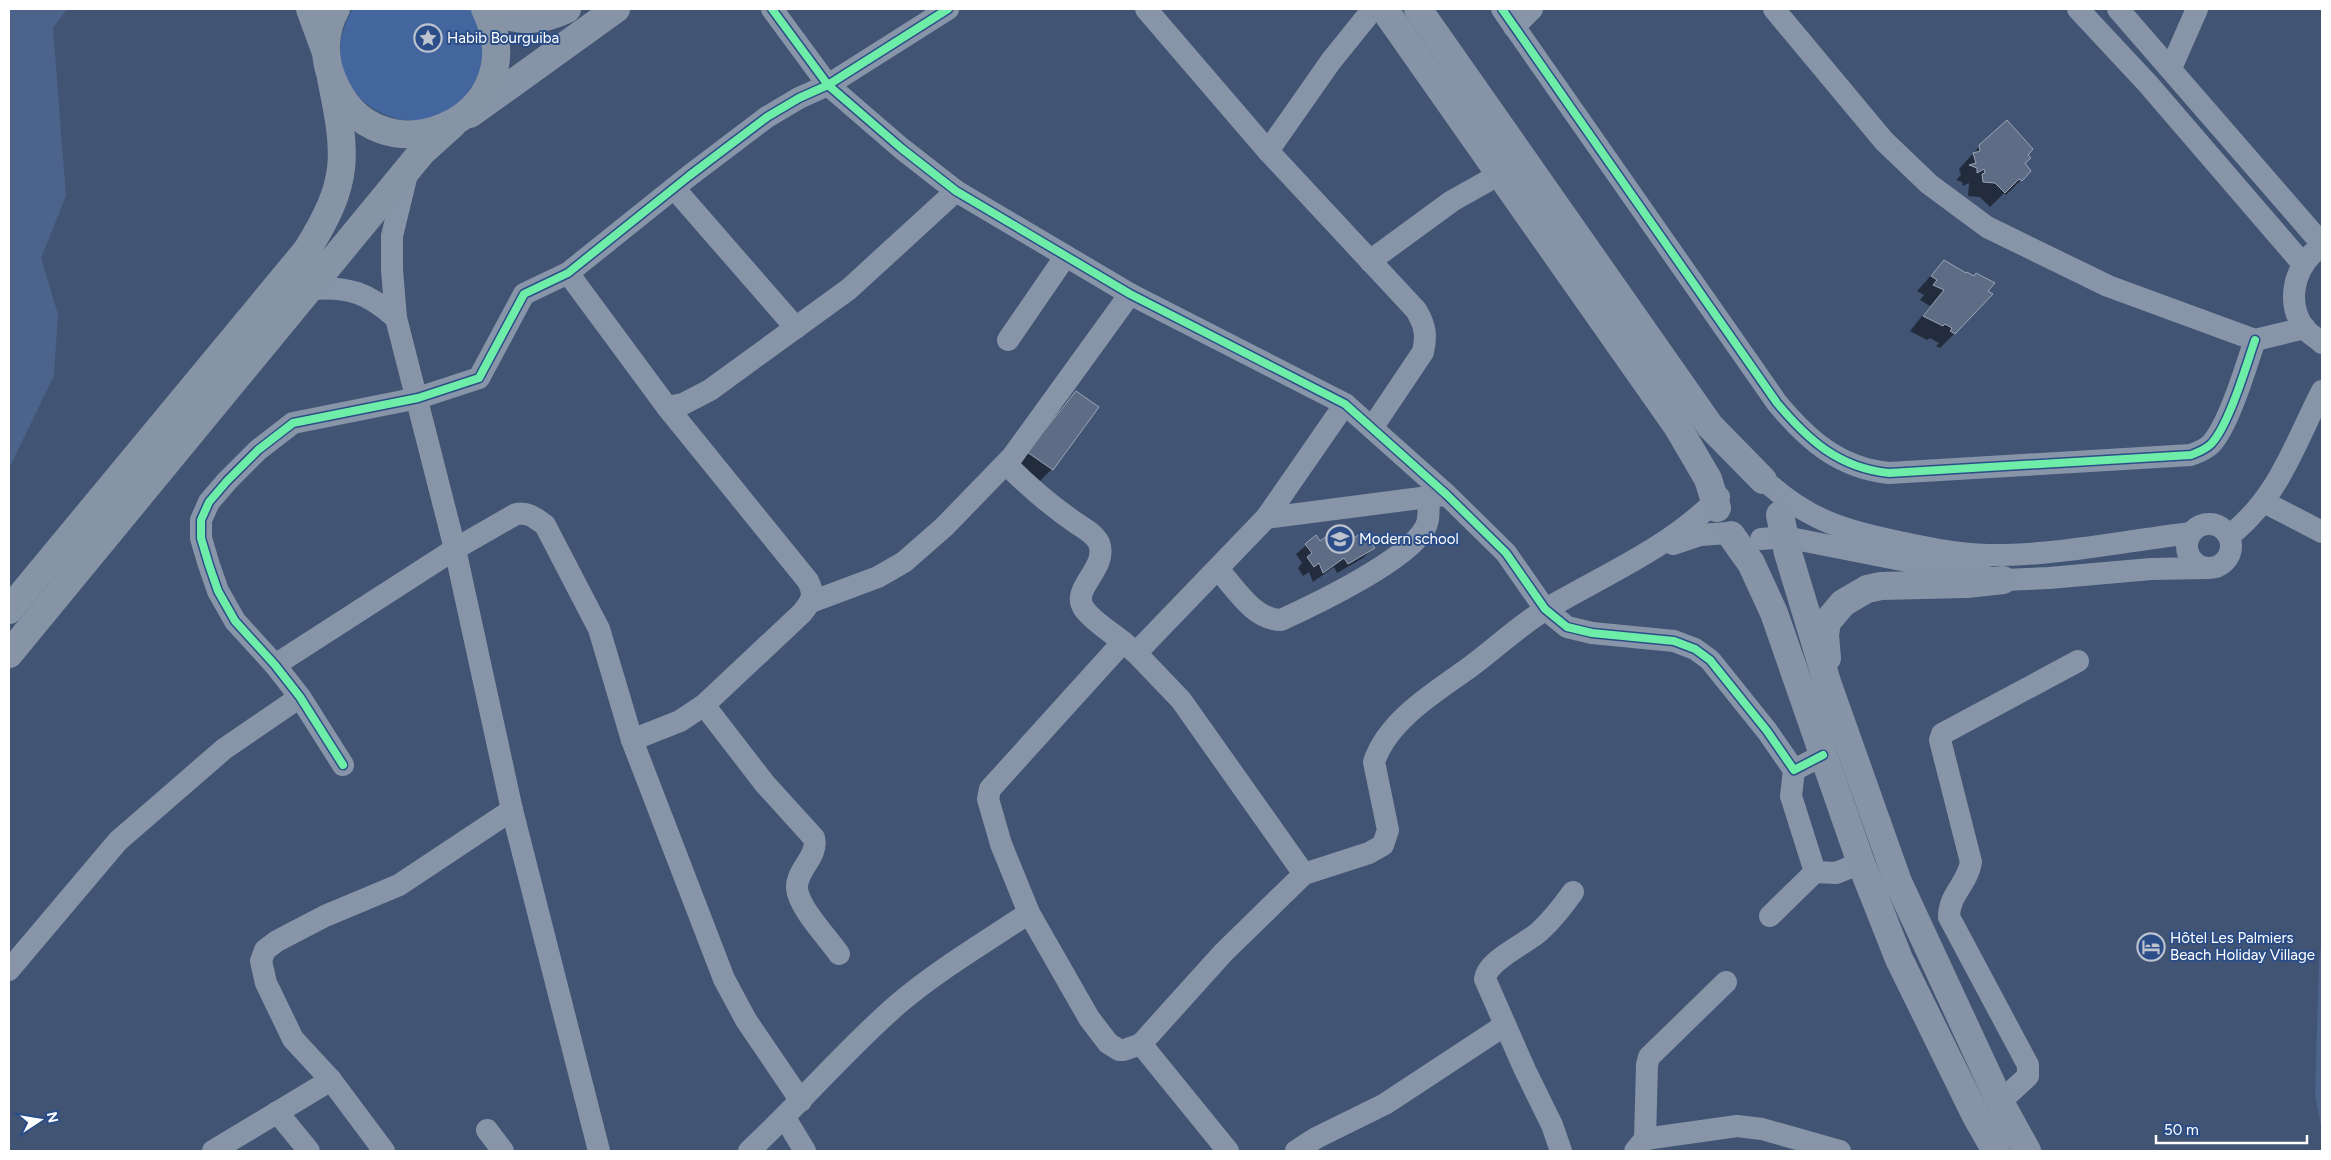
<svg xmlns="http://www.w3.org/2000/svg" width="2331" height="1160" font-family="Figtree,sans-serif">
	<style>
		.green { fill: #44669f }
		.water { fill: #4c638c }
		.shadow { fill: #0007 }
		.building { fill: #5e6d85; stroke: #9ba5b7 }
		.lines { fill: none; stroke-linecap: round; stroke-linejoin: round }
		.minor { stroke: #8895a9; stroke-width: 22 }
		.major { stroke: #8793a6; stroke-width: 28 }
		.highway { stroke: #8794a6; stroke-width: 28 }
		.cycleway-casing { stroke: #2c4e88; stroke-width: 11 }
		.cycleway { stroke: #6deda7; stroke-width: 8 }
		.labels { text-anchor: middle; stroke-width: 4; stroke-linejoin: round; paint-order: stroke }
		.poi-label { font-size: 15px; fill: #fff; stroke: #2c4e88; text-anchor: start }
	</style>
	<rect width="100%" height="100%" fill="#415473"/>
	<path class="green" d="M353,9h117c13,20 18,46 7,68 -47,94 -178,19 -124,-68z"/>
	<g class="water">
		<path d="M9,9h58l-14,19 13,168 -25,62 17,56 -4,62 -45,92z"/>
		<path d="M2322,934v197l-7,-35 4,-134z"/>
	</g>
	<g class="shadow">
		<path d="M1980,146l46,9 -3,9 7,7 -24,24 -2,-2 -14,14 -10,-10 -12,-1 1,-13 -6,3 -1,-4 -6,-2 5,-5 -2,-6z"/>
		<path d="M1944,261l11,72 -15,15 -4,-2 3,-3 -9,-5 -3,2 -17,-9 20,-25 -10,-6 4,-5 -7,-4z"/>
		<path d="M1076,392l-24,77 -15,15 -23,-17 47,-60z"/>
		<path d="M1316,537l4,6h28l25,5 -10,10 -26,15 -3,-6 -21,15 -4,-10 -6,4 -5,-8 4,-5 -6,-9z"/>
	</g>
	<g class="building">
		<path d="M2007,120l26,29 -5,6 3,3 -6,5 6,8 -9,10 -3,-2 -14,14 -10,-10 -12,-1 -1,-8 3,-1 -1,-4 -7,4v-5l-8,-3 7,-2 -3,-10 7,-2 -1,-6z"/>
		<path d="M1944,260l22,13 1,-1 7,4 2,-3 19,10 -7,8 5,3 -38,40 -5,-3 2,-3 -7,-4 -2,2 -20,-10 21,-26 -11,-5 4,-5 -6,-4z"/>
		<path d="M1076,391l23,16 -46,63 -26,-18z"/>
		<path d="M1363,532l12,16 -27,16 -4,-6 -21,15 -4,-10 -5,4 -7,-10 5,-4 -7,-9 11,-9 4,6 7,-5 18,-2 4,7z"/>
	</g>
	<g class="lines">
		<g class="minor">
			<path d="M772,9l56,76 73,63 55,43 174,103 215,110 102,91 59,58 39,56 22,18 25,6 82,8 21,8 15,11 57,71 27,39 29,-15"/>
			<path d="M1146,9l122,142 148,159c9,15 11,25 7,42l-51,76"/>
			<path d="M1502,9l275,394c31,37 62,65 112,70l302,-18c7,-3 14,-5 20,-11 18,-19 35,-78 44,-104"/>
			<path d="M1774,9l110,132 45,43 58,43 121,59 147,54 50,-12"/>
			<path d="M2078,9l70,75 154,179"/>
			<path d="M2118,9l204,235"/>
			<path d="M1514,27l18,-18"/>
			<path d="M2171,68l26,-59"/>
			<path d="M1268,151l63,-90 42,-52"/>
			<path d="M407,174l-15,62v34l4,48 59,231 57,261 87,341"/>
			<path d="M674,188l122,140"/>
			<path d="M2313,253c-20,19 -26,51 -9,75 5,6 13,10 18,15"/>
			<path d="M1370,261l82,-60 48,-27"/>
			<path d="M568,273l99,134 141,174c7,14 4,20 -6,32l-98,92 -24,16 -48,19"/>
			<path d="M311,289c38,-3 57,4 85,29"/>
			<path d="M1008,340l57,-83"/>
			<path d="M667,407l16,-3 27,-14 139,-101 107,-98"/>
			<path d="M1006,464c23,23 46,43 73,61 8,5 16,10 20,18 10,26 -31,46 -14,67 9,12 26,22 38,32"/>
			<path d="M1771,486c38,33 72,44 119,54 32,7 65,14 98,15 67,1 136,-14 203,-22"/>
			<path d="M2264,502l58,30"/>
			<path d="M1266,518l178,-23"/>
			<circle cx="2209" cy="546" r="22"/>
			<path d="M2229,536c50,-39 65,-91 93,-145"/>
			<path d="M1761,539l24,-2 218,43 46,-2 102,-9 55,-1"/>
			<path d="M1673,544l27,-9 28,-2"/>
			<path d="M1218,569c17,19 36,51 63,51 35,-16 127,-60 144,-92 5,-8 3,-21 4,-30"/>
			<path d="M811,602l67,-25 26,-15 40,-35 68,-70 118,-163"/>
			<path d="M1136,653l45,47 123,174"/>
			<path d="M275,665l180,-116 61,-35c13,-2 19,4 29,11l54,104 33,111 92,239 22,41 55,81"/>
			<path d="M704,705l61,79 49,54c5,18 -18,32 -17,50 1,19 31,50 42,66"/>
			<path d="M343,765l-43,-68 -25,-32 -40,-44 -17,-30 -9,-26 -8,-27v-18l8,-18 18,-21 31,-31 35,-27 125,-25 61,-20 45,-84 44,-21 121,-97 78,-59 32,-19 29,-13 120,-76"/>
			<path d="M1794,770l-3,26 24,76 21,1 25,-10"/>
			<path d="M1770,916l45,-44"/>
			<path d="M9,970l109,-129 106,-92 76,-52"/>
			<path d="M1141,1044l-17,6h-5l-11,-7 -19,-25 -60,-105 -28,-69 -13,-45 2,-10 133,-147 13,11 130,-135 79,-114"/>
			<path d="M2000,1102l28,-26v-11l-79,-148c0,-23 18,-32 22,-55l-31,-122 2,-6 136,-73"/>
			<path d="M277,1112l32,39"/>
			<path d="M785,1118l20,33"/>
			<path d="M487,1130l16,21"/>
			<path d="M1645,1139l92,-13 25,3 78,22"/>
			<path d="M213,1151l118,-71"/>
			<path d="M384,1151l-53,-71 -38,-41 -27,-56 -5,-22 4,-11 12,-9 48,-25 74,-31 113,-75"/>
			<path d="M749,1151c51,-47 96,-101 149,-147 40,-34 87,-62 131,-91"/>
			<path d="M1228,1151l-87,-107 82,-91 81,-79 65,-21 14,-8 5,-15 -14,-68c13,-40 59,-69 92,-92 28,-20 53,-45 82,-62 58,-34 123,-61 171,-111"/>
			<path d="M1296,1151l20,-13 69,-34 120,-79"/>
			<path d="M1561,1151l-9,-26 -27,-55 -40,-91c2,-19 41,-35 55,-48 13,-12 23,-25 33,-39"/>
			<path d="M1635,1151l10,-12 2,-74 2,-8 77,-75"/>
		</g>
		<g class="major">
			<path d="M494,9c23,16 50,11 73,0"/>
			<path d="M1384,9l293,417 31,53 9,29"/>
			<path d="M1418,9l292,417 53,54"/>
			<path d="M470,114l146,-105"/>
			<path d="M1780,515l8,38 40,132 70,197 102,220 27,49"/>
			<path d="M1731,535l20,28 23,50 87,250 38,96 77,157 20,35"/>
			<path d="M1827,658l-2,-23 2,-13 16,-19 24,-14 14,-3 86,-2 36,-4"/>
		</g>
		<g class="highway">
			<path d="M310,9l15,41"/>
			<path d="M336,9c-12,20 -13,48 -4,69 43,112 208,40 153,-69"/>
			<path d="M9,610l298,-360c43,-69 40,-94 24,-172"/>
			<path d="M9,654l413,-502 31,-28"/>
		</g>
		<g class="cycleway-casing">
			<g id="cycleway">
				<path d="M772,9l56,76 73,63 55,43 174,103 215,110 102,91 59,58 39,56 22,18 25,6 82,8 21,8 15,11 57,71 27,39 29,-15"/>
				<path d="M1502,9l275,394c31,37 62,65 112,70l302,-18c7,-3 14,-5 20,-11 18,-19 35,-78 44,-104"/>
				<path d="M343,765l-43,-68 -25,-32 -40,-44 -17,-30 -9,-26 -8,-27v-18l8,-18 18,-21 31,-31 35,-27 125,-25 61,-20 45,-84 44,-21 121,-97 78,-59 32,-19 29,-13 120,-76"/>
			</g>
		</g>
		<use href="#cycleway" class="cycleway"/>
	</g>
	<defs>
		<g id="sight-ring" transform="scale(1.4375)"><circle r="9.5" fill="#2c4e88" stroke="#bcc3ce" stroke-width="1.5"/><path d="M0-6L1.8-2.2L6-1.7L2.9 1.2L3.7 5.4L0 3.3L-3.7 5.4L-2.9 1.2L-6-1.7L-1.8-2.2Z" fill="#bcc3ce"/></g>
		<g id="school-ring" transform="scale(1.4375)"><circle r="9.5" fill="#2c4e88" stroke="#bcc3ce" stroke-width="1.5"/><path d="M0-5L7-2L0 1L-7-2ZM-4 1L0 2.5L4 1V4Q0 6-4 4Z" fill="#bcc3ce"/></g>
		<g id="hotel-ring" transform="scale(1.4375)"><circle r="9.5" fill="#2c4e88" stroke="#bcc3ce" stroke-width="1.5"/><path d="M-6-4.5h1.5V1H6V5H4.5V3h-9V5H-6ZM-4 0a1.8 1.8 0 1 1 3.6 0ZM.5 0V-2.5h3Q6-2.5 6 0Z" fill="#bcc3ce"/></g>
	</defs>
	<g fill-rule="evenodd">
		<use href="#sight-ring" x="428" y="38"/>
		<use href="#school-ring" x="1340" y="539"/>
		<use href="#hotel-ring" x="2151" y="947"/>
	</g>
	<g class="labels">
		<g class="poi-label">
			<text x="447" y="43">Habib Bourguiba</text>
			<text x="1359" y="544">Modern school</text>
			<text x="2170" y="943">Hôtel Les Palmiers<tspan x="2170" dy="17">Beach Holiday Village</tspan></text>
		</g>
	</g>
	<rect width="2331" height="1160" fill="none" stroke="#ffffff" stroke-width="20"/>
	<g transform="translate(40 1120) rotate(78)" stroke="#2c4e88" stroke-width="4" paint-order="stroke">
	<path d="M0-4L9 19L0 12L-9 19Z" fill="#ffffff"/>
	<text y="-8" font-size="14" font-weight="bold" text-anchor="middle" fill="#ffffff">N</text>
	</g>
	<path d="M2156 1135v8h151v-8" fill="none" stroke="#ffffff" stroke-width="2.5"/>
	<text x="2164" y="1135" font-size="15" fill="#ffffff" stroke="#2c4e88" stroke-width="4" paint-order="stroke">50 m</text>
</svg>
